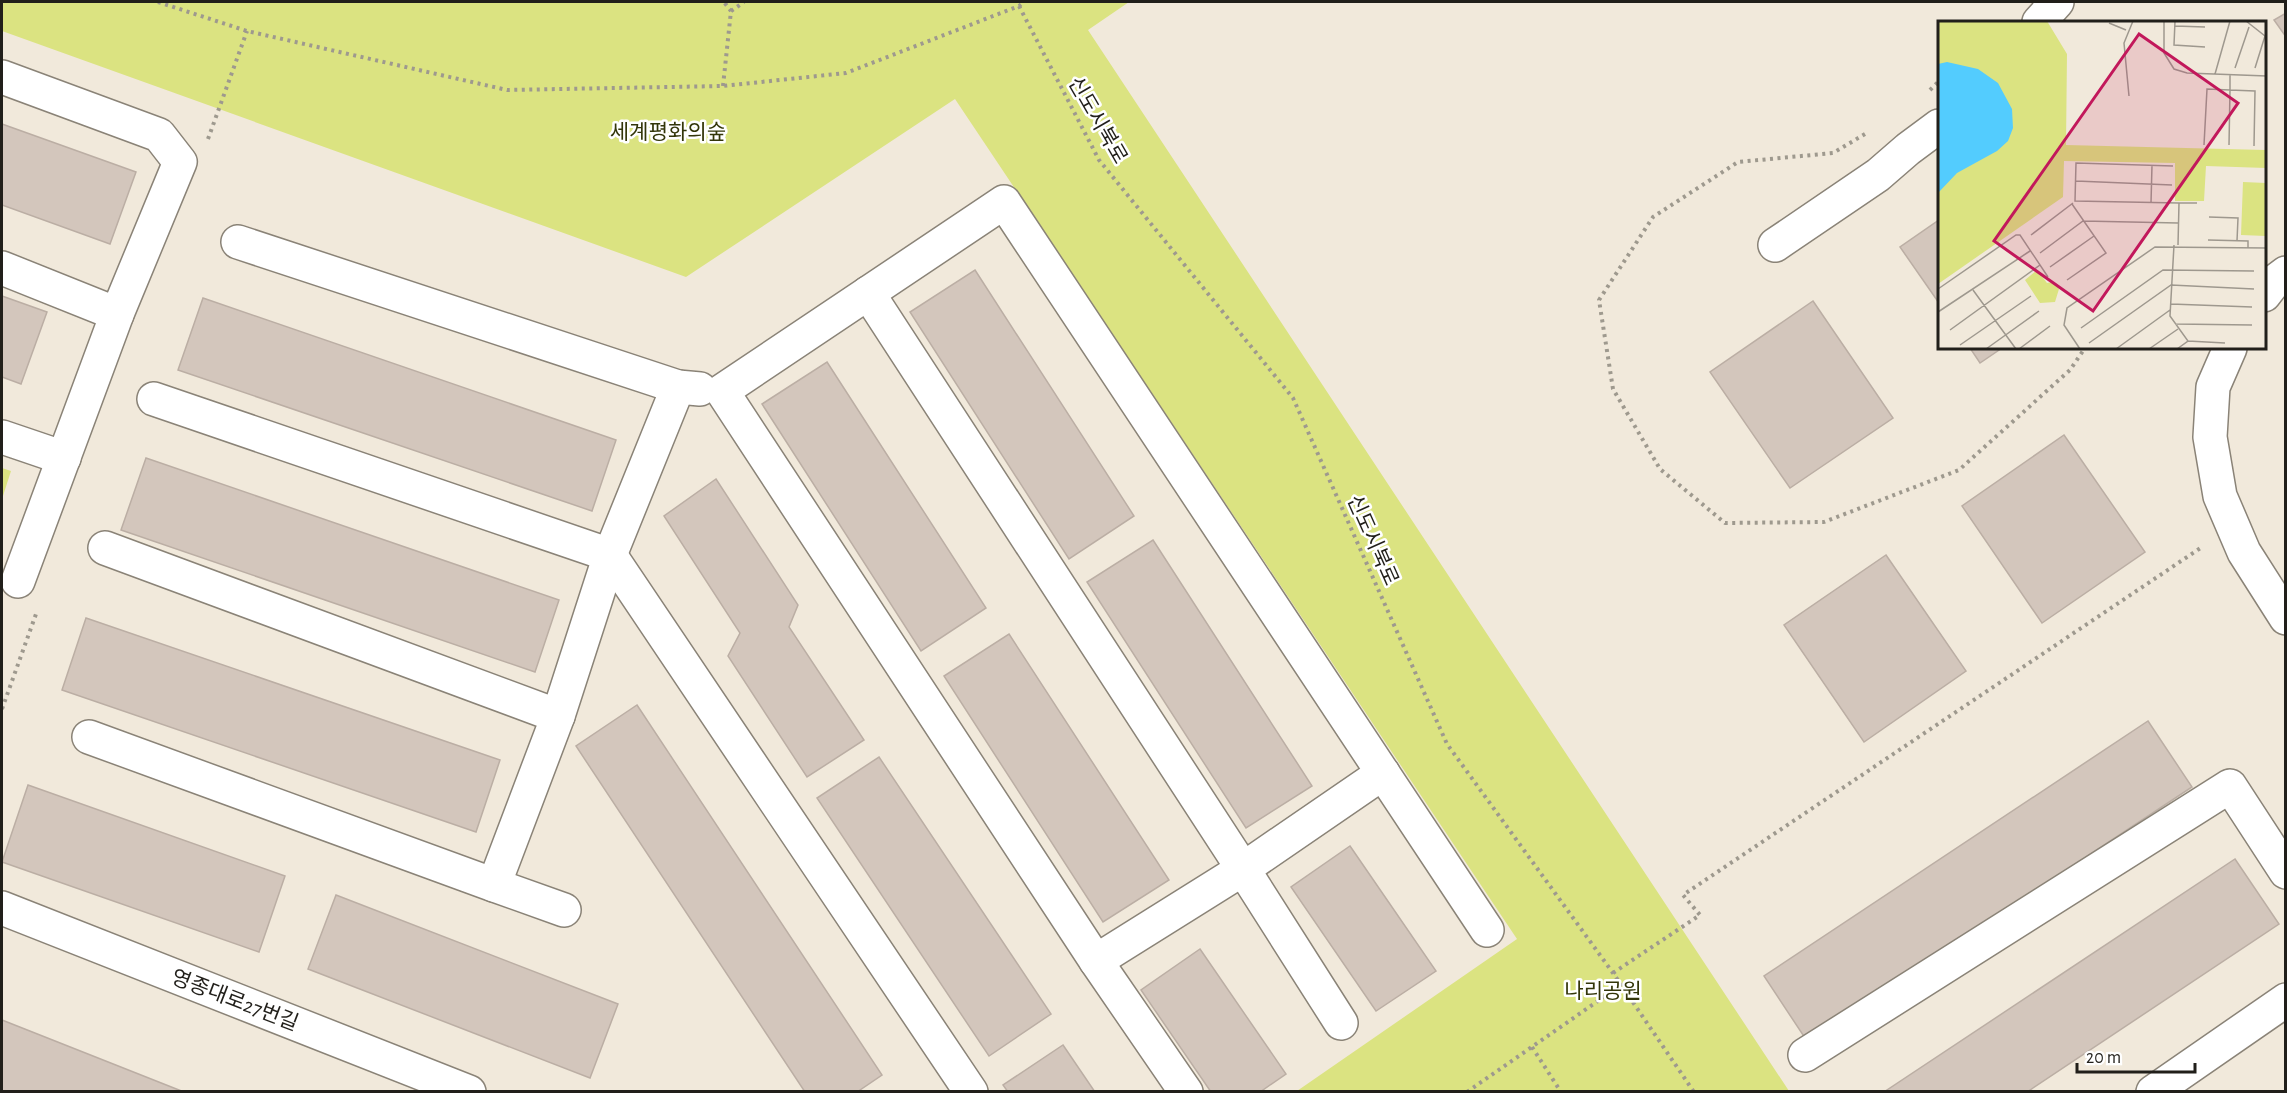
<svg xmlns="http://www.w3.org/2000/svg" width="2287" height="1093" font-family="'Alegreya Sans','Noto Sans KR',sans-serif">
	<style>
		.green { fill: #dbe381 }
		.building { fill: #d3c6bc; stroke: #bbaea4; stroke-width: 1.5 }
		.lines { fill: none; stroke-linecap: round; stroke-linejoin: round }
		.minor-casing { stroke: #8a8377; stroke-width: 36 }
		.path { stroke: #9e998e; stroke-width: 4; stroke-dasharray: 3 4.5; stroke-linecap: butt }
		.minor { stroke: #fff; stroke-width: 33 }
		.labels { text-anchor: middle; stroke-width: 5; stroke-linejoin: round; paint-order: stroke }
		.street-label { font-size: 21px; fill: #211f1a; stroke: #fff }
		.park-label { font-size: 21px; fill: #333609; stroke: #fff }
		.inset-road { fill: none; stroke: #9e988e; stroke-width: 1.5 }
		.view { fill: #c2185b; fill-opacity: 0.15; stroke: #c2185b; stroke-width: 3 }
		.inset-edge { fill: none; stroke: #211f1a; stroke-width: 3 }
	</style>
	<rect width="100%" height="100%" fill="#f1e9db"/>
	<g class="green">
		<path d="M2,2h1127l-41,28 701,1061h-492l220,-152 -562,-840 -269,178 -684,-246z"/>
		<path d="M2,468l9,3 -9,28z"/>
	</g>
	<g class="building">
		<path d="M2286,13v24l-12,-17z"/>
		<path d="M2,124l134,48 -26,72 -108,-39z"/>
		<path d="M1939,220v83l-39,-56z"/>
		<path d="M975,270l159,246 -65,43 -159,-247z"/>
		<path d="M2,296l45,16 -26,72 -19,-7z"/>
		<path d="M203,298l413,142 -24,71 -414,-141z"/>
		<path d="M1813,301l80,117 -103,70 -80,-116z"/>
		<path d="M1970,348h32l-22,15z"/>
		<path d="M827,362l159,246 -65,43 -159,-247z"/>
		<path d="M2064,435l81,117 -103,71 -80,-117z"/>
		<path d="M146,458l413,142 -24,72 -414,-142z"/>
		<path d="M716,479l82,126 -9,22 75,113 -57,37 -79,-121 12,-23 -76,-117z"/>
		<path d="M1153,540l159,246 -66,42 -159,-246z"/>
		<path d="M1886,555l80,116 -102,71 -80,-117z"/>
		<path d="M86,618l414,142 -24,72 -414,-142z"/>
		<path d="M1009,634l160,246 -66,42 -159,-246z"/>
		<path d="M637,705l245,370 -25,17h-52l-229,-346z"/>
		<path d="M2148,721l44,66 -385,254 -43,-65z"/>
		<path d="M879,757l172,257 -62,42 -172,-258z"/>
		<path d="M28,785l257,91 -26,76 -257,-90z"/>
		<path d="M1350,846l86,125 -60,40 -85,-124z"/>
		<path d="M2235,859l44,65 -252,168h-143z"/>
		<path d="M336,895l282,109 -28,74 -282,-109z"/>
		<path d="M1200,949l86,125 -26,18h-49l-70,-102z"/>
		<path d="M2,1020l182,72h-182z"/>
		<path d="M1063,1045l32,47h-87l-5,-7z"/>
	</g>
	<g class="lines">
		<g class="minor-casing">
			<g id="minor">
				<path d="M2039,22l18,-20"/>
				<path d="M2,77l157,58 21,27 -63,152 -99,267"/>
				<path d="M238,242l440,145 22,2"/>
				<path d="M1775,245l103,-70 30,-26 31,-23"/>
				<path d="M2,268l115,46"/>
				<path d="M868,293l375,576 98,154"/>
				<path d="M2264,295l10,-13 12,-9"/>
				<path d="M2230,348l-17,39 -3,50 10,59 24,56 42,66"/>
				<path d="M154,399l456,156 361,537"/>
				<path d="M2,437l62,21"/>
				<path d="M105,548l453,168"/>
				<path d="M89,737l405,148 64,-169 52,-161 68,-168"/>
				<path d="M494,885l70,25"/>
				<path d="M2,908l467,184"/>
				<path d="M1096,961l147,-92 140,-96"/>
				<path d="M1805,1055l425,-269 56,86"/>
				<path d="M1186,1092l-90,-131 -374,-570 282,-189 483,728"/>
				<path d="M2153,1092l133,-92"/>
			</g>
		</g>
		<g class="path">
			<path d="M158,2l89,29 260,59 216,-4 123,-13 173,-67 5,-4"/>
			<path d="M1019,6l80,154 194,238 154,346 166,229 81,119"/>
			<path d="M731,11l13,-9"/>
			<path d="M723,86l8,-75 -7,-9"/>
			<path d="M1930,90l9,-9"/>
			<path d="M1865,134l-32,19 -95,9 -85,55 -54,83 14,89 47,80 65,54 99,-1 135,-52 111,-100 15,-22"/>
			<path d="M208,139l39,-108"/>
			<path d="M2,709l34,-95"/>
			<path d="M1613,973l87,-58 -17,-20 519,-348"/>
			<path d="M1532,1047l29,45"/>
			<path d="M1467,1092l154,-107"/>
		</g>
		<use href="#minor" class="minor"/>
	</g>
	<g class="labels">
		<g class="street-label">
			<text transform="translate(1098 120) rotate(60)" y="7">신도시북로</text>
			<text transform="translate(1373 540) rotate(66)" y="7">신도시북로</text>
			<text transform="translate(235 1000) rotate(21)" y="7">영종대로27번길</text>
		</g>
		<g class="park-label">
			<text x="668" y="139">세계평화의숲</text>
			<text x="1603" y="998">나리공원</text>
		</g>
	</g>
	<g transform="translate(1938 21)">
		<rect width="328" height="328" fill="#f1e9db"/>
		<path d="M0,0h109l20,33 -1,91 200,5v18l-60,-2 -2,35h-29v-38l-111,-2 -1,36 -125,87zM305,161l23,1v53l-25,-1zM99,249l10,13 6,-1 6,7 -4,13 -15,1 -15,-23z" fill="#dbe381"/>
		<path d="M9,41l31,7 20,14 14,26 1,19 -5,13 -11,10 -40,22 -19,20v-129z" fill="#53ccfe"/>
		<path class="inset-road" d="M226,0v32l10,16 13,4 80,3M237,0l-1,24 31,2M308,0l19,15 -10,32M171,2l17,7M237,5l30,1M297,47l14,-41M277,53l15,-53M191,75l-5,-53 9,-22M266,124l3,-56 23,1v-15M291,124l1,-55 25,1 -1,55M235,145l-97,-3 -1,38 104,2M138,160l96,4M213,182l1,-38M271,196l29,1 -1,23M93,214l42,-32M270,219l40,1v7M236,224l-4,71 18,25 -11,8M240,224l1,-42h18M102,232l43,-32 95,2M112,246l44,-31M129,259l39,-27 -34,-49M0,268l78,-54h4l28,42M35,269l43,59M233,283l81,3M0,291l92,-61M237,303l77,1M143,307l82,-58 91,1M12,309l90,-65M250,320l37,2M151,322l82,-58 83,4M22,324l71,-49M48,328l53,-38M81,328l31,-23M142,328l-16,-24 3,-17 88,-61 112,1M178,328l54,-39M211,328l29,-20"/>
		<path class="view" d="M201,13l99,69 -145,208 -99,-70z"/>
		<rect width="328" height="328" class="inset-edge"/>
	</g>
	<rect width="2287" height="1093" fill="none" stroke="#211f1a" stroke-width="6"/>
	<path d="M2077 1063v9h118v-9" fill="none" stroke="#211f1a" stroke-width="3"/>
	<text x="2086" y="1063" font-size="18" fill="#211f1a" stroke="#ffffff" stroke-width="4.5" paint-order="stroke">20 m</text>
</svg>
